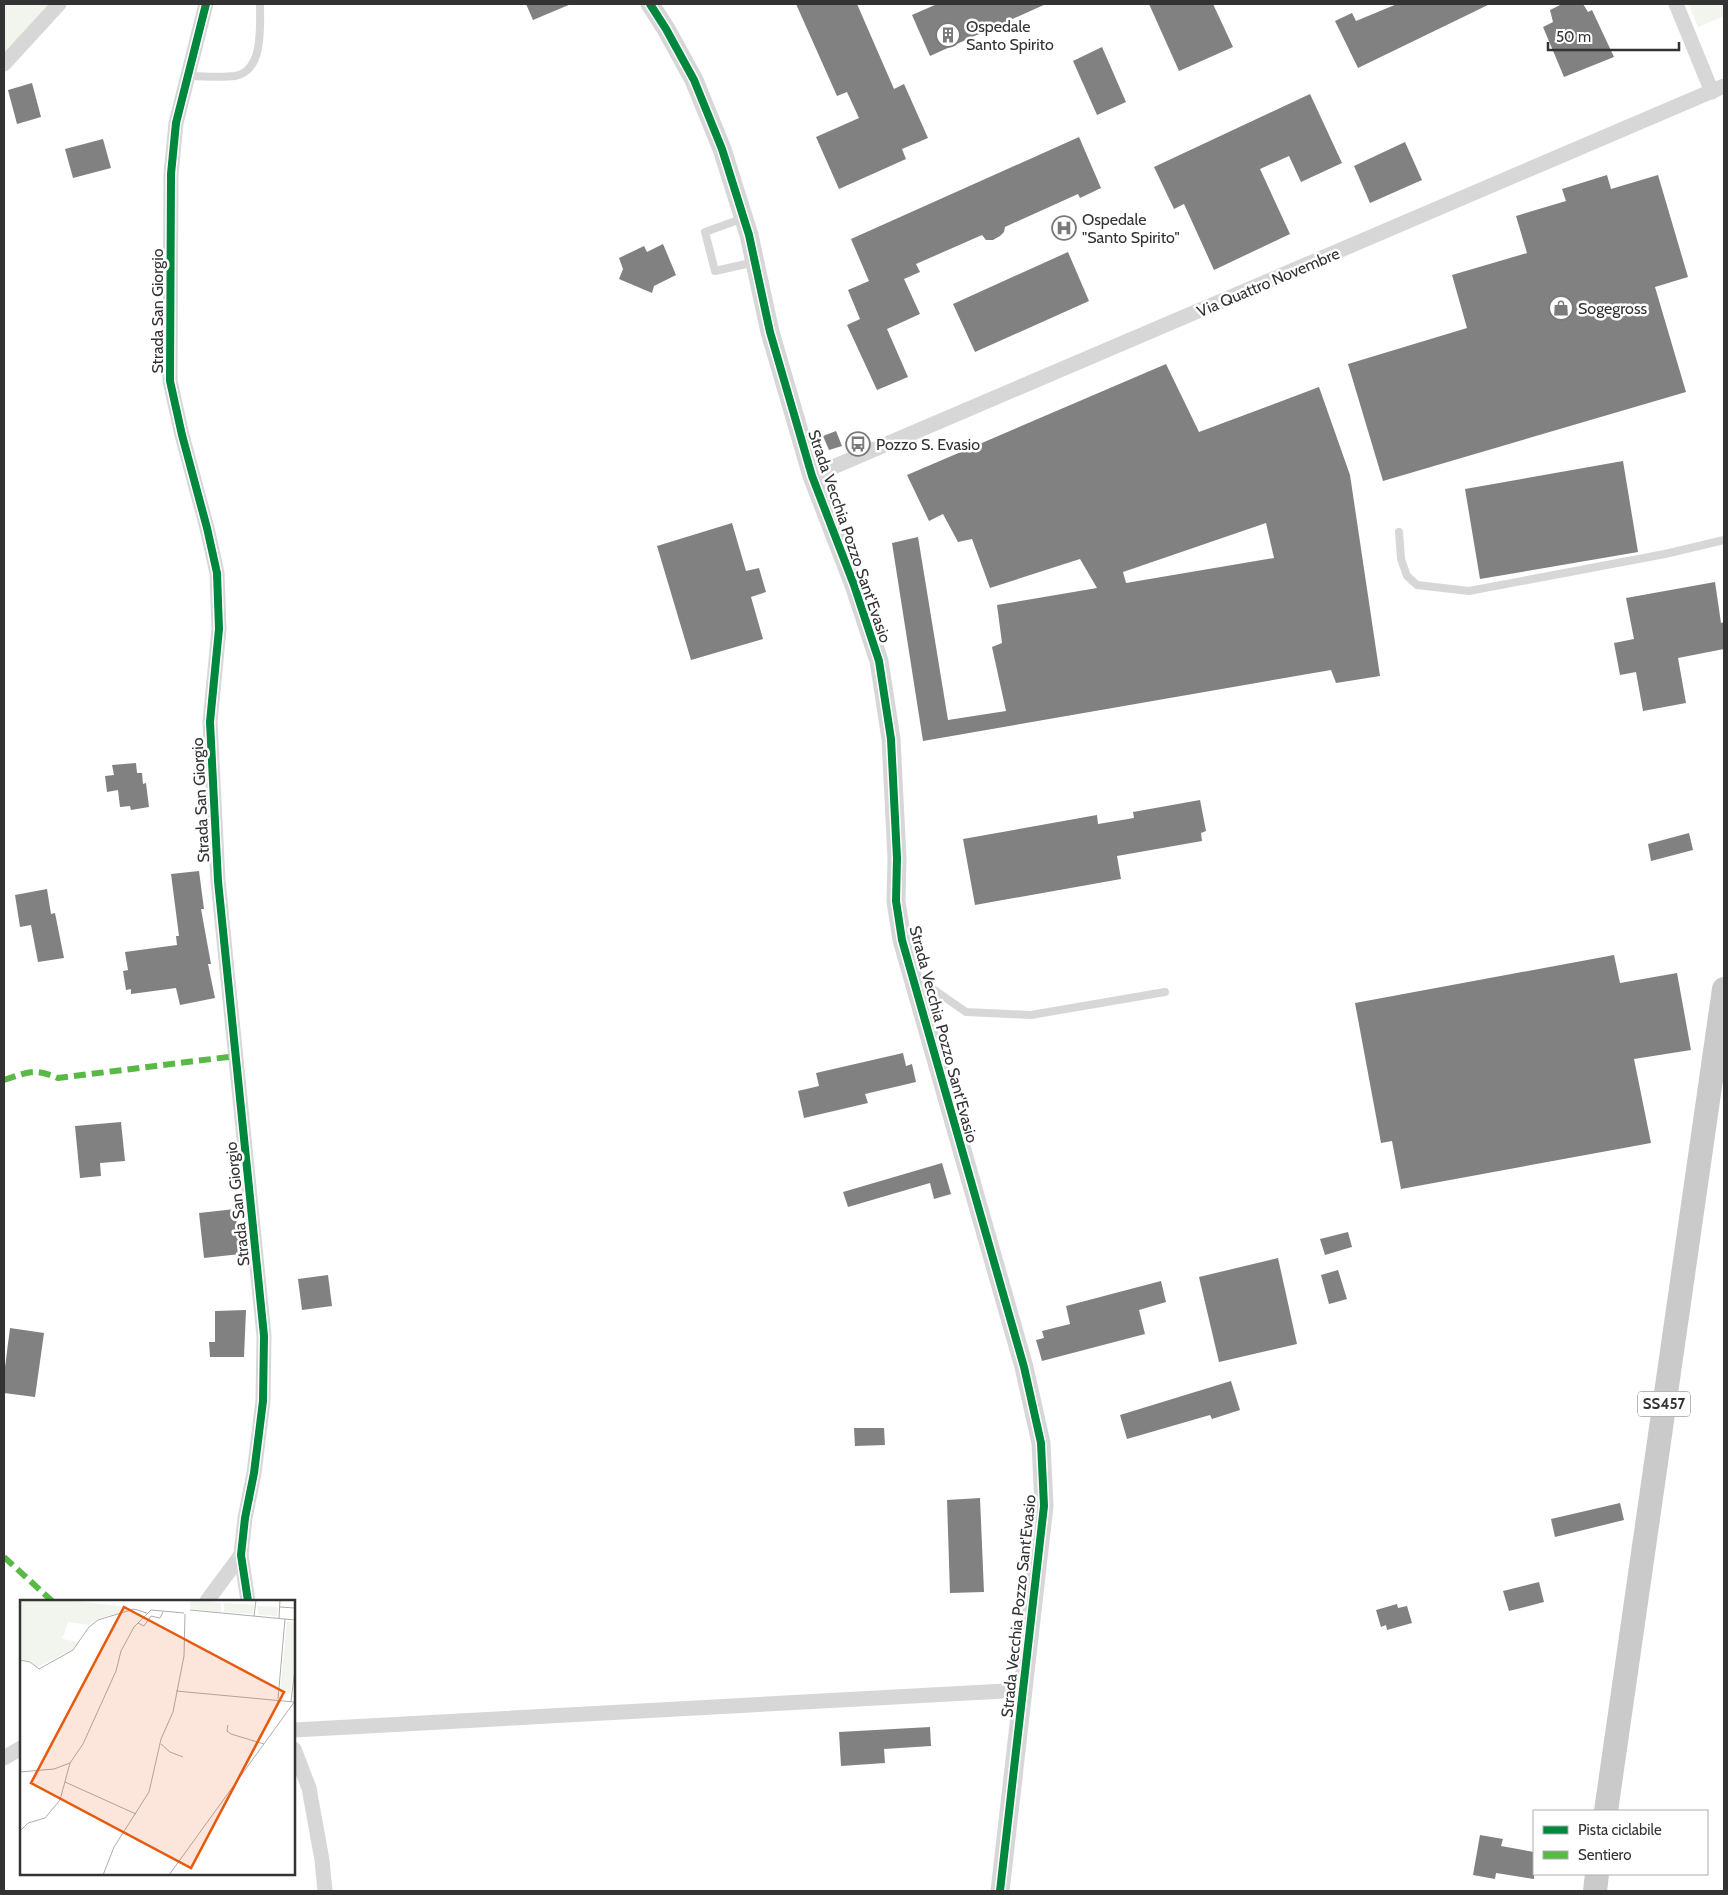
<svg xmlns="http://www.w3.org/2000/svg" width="1728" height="1895" font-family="Cabin,sans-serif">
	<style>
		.green { fill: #f1f5ed }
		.building { fill: #818181; fill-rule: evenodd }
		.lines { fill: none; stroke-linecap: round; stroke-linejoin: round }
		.service { stroke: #d7d7d7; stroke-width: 8 }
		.minor { stroke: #d7d7d7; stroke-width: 15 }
		.tertiary { stroke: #d7d7d7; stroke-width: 19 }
		.primary { stroke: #cacaca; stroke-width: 24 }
		.quiet { stroke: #58b947; stroke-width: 6; stroke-dasharray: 12 6; stroke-linecap: butt }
		.cycleway-casing { stroke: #fff; stroke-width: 11 }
		.cycleway { stroke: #00873e; stroke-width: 8 }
		.labels { text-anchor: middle; stroke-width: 5; stroke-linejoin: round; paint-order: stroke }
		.shield { fill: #fff; stroke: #707070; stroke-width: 1 }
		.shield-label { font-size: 15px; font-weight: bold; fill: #333 }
		.poi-label { font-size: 16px; fill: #333; stroke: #fff; text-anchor: start }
		.street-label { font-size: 16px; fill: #333; stroke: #fff }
		.inset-road { fill: none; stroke: #adadad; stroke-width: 1 }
		.view { fill: #e8590c; fill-opacity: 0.15; stroke: #e8590c; stroke-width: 2.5 }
		.inset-edge { fill: none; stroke: #333; stroke-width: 2.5 }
	</style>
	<rect width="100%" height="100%" fill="#fff"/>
	<g class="green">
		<path d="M8,4h43l-47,50v-48z"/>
		<path d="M1689,4h35v12l-26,11z"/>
	</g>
	<g class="building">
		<path d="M526,4h45l-38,16z"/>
		<path d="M796,4h61l37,85 10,-5 24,54 -26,11 4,10 -67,30 -23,-52 43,-19 -12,-26 -10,4z"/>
		<path d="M937,4h109l-116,52 -18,-41z"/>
		<path d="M1149,4h64l20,43 -54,24z"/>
		<path d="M1397,4h93l-132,64 -23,-47 17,-8 4,8z"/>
		<path d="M1562,4h21l5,8 4,-2 22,47 -50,20 -21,-50 10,-5 -3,-12z"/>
		<path d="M1102,47l24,55 -29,13 -24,-54z"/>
		<path d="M32,83l9,34 -24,7 -9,-34z"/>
		<path d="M1310,94l32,69 -41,19 -12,-26 -29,13 30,65 -76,36 -30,-66 -10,5 -20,-42z"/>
		<path d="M1079,137l22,51 -21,10 -2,-4 -73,33 -1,5 -4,4 -7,4h-7l-4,-5 -66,29 4,8 -16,7 16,35 -33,15 21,48 -31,13 -30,-65 13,-6 -12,-29 21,-9 -18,-42z"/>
		<path d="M103,139l8,29 -38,10 -8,-29z"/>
		<path d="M1405,142l17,38 -52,23 -16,-37z"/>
		<path d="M1607,175l4,14 47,-14 30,102 -33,10 31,105 -303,89 -35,-117 119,-36 -15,-53 75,-22 -11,-37 50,-15 -4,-12z"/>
		<path d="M663,244l13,31 -22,11 -2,7 -33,-14 4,-10 -4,-11 25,-12 3,6z"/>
		<path d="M1068,252l21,49 -114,51 -22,-48z"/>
		<path d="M1166,364l33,68 120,-45 31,88 30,201 -44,7 -5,-13 -408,71 -31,-198 26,-6 30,183 58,-9 -14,-64 10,-4 -5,-38 100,-17 -17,-29 -90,29 -18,-49 -14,3 -15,-28 -14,7 -22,-46zM1266,523l8,35 -148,25 -3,-11z"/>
		<path d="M836,431l6,15 -13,4 -6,-14z"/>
		<path d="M1623,461l15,91 -158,27 -15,-90z"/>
		<path d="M732,523l14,48 13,-3 7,24 -15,5 12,42 -72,21 -34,-114z"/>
		<path d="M1715,582l6,41 3,-1v27l-46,9 8,45 -43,8 -7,-39 -16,3 -6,-32 20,-4 -8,-41z"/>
		<path d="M136,763l1,10h5l1,11 3,-1 3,24 -18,3 -1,-4 -10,1 -2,-17 -11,2 -2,-16 9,-1 -2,-10z"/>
		<path d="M1200,800l6,31 -5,2 1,8 -85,15 4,23 -146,26 -12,-66 134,-24 1,9 36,-6 -1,-6z"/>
		<path d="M1689,833l4,17 -42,11 -3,-17z"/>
		<path d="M199,871l5,38h-3l10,55h-3l7,34 -35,7 -4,-17 -45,6v-5l-5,1 -3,-19 5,-1 -3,-18 52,-7 -1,-9h3l-8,-62z"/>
		<path d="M47,889l4,25 4,-1 9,45 -26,4 -7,-37 -11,2 -5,-32z"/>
		<path d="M1614,955l6,28 57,-10 14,77 -57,9 17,84 -250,46 -9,-48 -11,2 -26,-140z"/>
		<path d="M903,1053l3,13 6,-2 4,18 -51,12 3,9 -64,15 -6,-27 21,-5 -3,-13z"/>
		<path d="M121,1122l4,39 -25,2 1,13 -21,2 -5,-52z"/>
		<path d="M942,1163l9,31 -17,5 -4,-16 -82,24 -5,-15z"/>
		<path d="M235,1209l5,45 -36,4 -5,-45z"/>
		<path d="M1348,1232l4,15 -27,8 -5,-16z"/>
		<path d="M1278,1258l19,86 -78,18 -20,-85z"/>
		<path d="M1338,1270l9,29 -18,5 -8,-29z"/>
		<path d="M328,1275l4,31 -30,4 -4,-31z"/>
		<path d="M1161,1281l5,21 -27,8 6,24 -103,27 -6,-21 8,-2 -2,-7 28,-7 -4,-18z"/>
		<path d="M246,1310l-2,47h-34l-1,-15h6v-31z"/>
		<path d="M10,1328l34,5 -9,64 -31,-4v-18z"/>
		<path d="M1231,1381l9,29 -28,9 -2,-4 -83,24 -7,-24z"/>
		<path d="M854,1428h30l1,17 -30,1z"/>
		<path d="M980,1498l4,94 -34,1 -3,-93z"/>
		<path d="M1620,1503l4,17 -69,17 -4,-18z"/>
		<path d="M1539,1582l5,20 -35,9 -6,-20z"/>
		<path d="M1397,1604l1,4 9,-2 5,17 -25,7 -1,-5 -5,2 -5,-17z"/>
		<path d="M930,1727l1,19 -47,3 1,14 -44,3 -2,-34z"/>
		<path d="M1480,1835l23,4 -2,7 33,6v27l-38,-6 -1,6 -22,-4z"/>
	</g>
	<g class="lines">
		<g class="service">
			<path d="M187,76c16,0 33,2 48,0 29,-5 25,-50 25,-72"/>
			<path d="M744,218l-39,14 10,39 40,-9"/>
			<path d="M1399,532l2,27 6,17 10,9 52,6 196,-37 59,-14"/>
			<path d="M917,978l49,34 65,3 134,-23"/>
		</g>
		<g class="minor">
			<path d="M206,4l-30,119 -5,51 -1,207 12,54 25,93 10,45 2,56 -9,93 8,159 46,455 -1,65 -9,72 -9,45 -4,37 7,46"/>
			<path d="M1676,4l36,88"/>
			<path d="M4,64l55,-60"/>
			<path d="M812,476l912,-390"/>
			<path d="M207,1601l34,-46"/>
			<path d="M294,1730l730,-40"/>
			<path d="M294,1749l15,39 13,72 3,31"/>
			<path d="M4,1758l17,-10"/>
		</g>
		<path class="tertiary" d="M650,4l16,25 28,51 28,69 27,86 21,97 42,144 42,109 25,76 12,78 6,119 -1,43 6,39 122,427 17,76 3,63 -44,385"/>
		<g class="primary">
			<path d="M1606,1811l118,-822"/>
			<path d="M1595,1891l2,-17"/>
		</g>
		<g class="quiet">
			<path d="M4,1080c24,-8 30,-12 54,-2l178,-22"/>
			<path d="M4,1557l48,44"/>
		</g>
		<g class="cycleway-casing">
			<g id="cycleway">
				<path d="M206,4l-30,119 -5,51 -1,207 12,54 25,93 10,45 2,56 -9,93 8,159 46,455 -1,65 -9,72 -9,45 -4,37 7,46"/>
				<path d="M650,4l16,25 28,51 28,69 27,86 21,97 42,144 42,109 25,76 12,78 6,119 -1,43 6,39 122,427 17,76 3,63 -44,385"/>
			</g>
		</g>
		<use href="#cycleway" class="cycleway"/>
	</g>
	<defs>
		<g id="building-ring" transform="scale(1.25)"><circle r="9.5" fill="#fff" stroke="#7a7a7a" stroke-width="1.5"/><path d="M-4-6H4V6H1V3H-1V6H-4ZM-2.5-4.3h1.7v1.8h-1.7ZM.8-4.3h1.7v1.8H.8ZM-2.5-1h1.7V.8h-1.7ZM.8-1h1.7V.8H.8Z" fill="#7a7a7a"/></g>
		<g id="hospital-ring" transform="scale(1.25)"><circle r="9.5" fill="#fff" stroke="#7a7a7a" stroke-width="1.5"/><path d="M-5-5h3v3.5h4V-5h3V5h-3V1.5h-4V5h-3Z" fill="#7a7a7a"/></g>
		<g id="shop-ring" transform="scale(1.25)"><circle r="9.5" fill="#fff" stroke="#7a7a7a" stroke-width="1.5"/><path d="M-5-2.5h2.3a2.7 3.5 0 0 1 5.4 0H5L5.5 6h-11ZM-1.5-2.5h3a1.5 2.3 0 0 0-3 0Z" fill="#7a7a7a"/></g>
		<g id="bus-ring" transform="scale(1.25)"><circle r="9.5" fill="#fff" stroke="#7a7a7a" stroke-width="1.5"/><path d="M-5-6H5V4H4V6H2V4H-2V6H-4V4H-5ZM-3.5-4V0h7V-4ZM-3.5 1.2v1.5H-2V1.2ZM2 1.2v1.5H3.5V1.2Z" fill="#7a7a7a"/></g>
	</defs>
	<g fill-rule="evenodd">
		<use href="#building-ring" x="948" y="35"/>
		<use href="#hospital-ring" x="1064" y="228"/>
		<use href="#shop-ring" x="1561" y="308"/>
		<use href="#bus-ring" x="858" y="444"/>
	</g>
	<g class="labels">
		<rect class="shield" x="1638" y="1391.5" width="52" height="25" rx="4"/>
		<g class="shield-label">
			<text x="1664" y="1409">SS457</text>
		</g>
		<g class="poi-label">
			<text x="966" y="32">Ospedale<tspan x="966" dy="18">Santo Spirito</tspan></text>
			<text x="1082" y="225">Ospedale<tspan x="1082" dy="18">"Santo Spirito"</tspan></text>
			<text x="1578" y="314">Sogegross</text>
			<text x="876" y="450">Pozzo S. Evasio</text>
		</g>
		<g class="street-label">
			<text transform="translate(1268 282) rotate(-23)" y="6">Via Quattro Novembre</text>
			<text transform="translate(157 311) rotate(-90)" y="6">Strada San Giorgio</text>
			<text transform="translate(850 536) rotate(71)" y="6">Strada Vecchia Pozzo Sant'Evasio</text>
			<text transform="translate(200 800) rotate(-93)" y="6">Strada San Giorgio</text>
			<text transform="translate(944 1034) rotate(75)" y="6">Strada Vecchia Pozzo Sant'Evasio</text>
			<text transform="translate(237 1204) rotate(-96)" y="6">Strada San Giorgio</text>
			<text transform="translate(1018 1606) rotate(-84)" y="6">Strada Vecchia Pozzo Sant'Evasio</text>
		</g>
	</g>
	<g transform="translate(20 1600)">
		<rect width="275" height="275" fill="#fff"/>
		<path d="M0,0h48l66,8 -36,11 -9,6 -21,-3 -6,17 17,3 -6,7 -37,19 -5,-7 -11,-2zM175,0l26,3v9l-30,-3 -1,-7zM204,3l30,2 -1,9 -29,-2zM237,6l21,1 -1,9 -18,-1zM267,22h8v43l-5,29 -10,-1z" fill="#f1f5ed"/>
		<path class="inset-road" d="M260,7l15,1M170,10l105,10M234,16l2,-16M259,18l1,-18M118,23l6,3 7,-10 9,2 3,-6M0,60l10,2 9,7 34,-19 16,-23 9,-7 36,-11 13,4M156,91l118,11M258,99l7,-80M271,101l4,-32M208,125l-1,6 4,3 33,10M141,144l9,8 13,5M0,172l34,-3 16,-6M45,182l71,32M0,231l8,-8 17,-5 15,-18 10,-37 13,-19 33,-73 5,-20 13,-24 17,-17 33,3M83,275l11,-28 35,-55 12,-53 12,-27 11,-56 1,-42M149,275l126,-174"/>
		<path class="view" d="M104,7l160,85 -93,176 -160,-85z"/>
		<rect width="275" height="275" class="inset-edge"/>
	</g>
	<rect width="1728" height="1895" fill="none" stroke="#333333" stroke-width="10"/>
	<rect x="1533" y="1810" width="175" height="65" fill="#ffffff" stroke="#adadad"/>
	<rect x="1543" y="1826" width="25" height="8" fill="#00873e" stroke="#adadad"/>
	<text x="1578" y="1835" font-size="15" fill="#333333">Pista ciclabile</text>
	<rect x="1543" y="1851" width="25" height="8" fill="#58b947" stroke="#adadad"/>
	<text x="1578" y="1860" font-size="15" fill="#333333">Sentiero</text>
	<path d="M1548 42v8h131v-8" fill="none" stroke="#333333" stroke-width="2.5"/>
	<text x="1556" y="42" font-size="15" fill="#333333" stroke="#ffffff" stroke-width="4" paint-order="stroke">50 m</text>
</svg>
